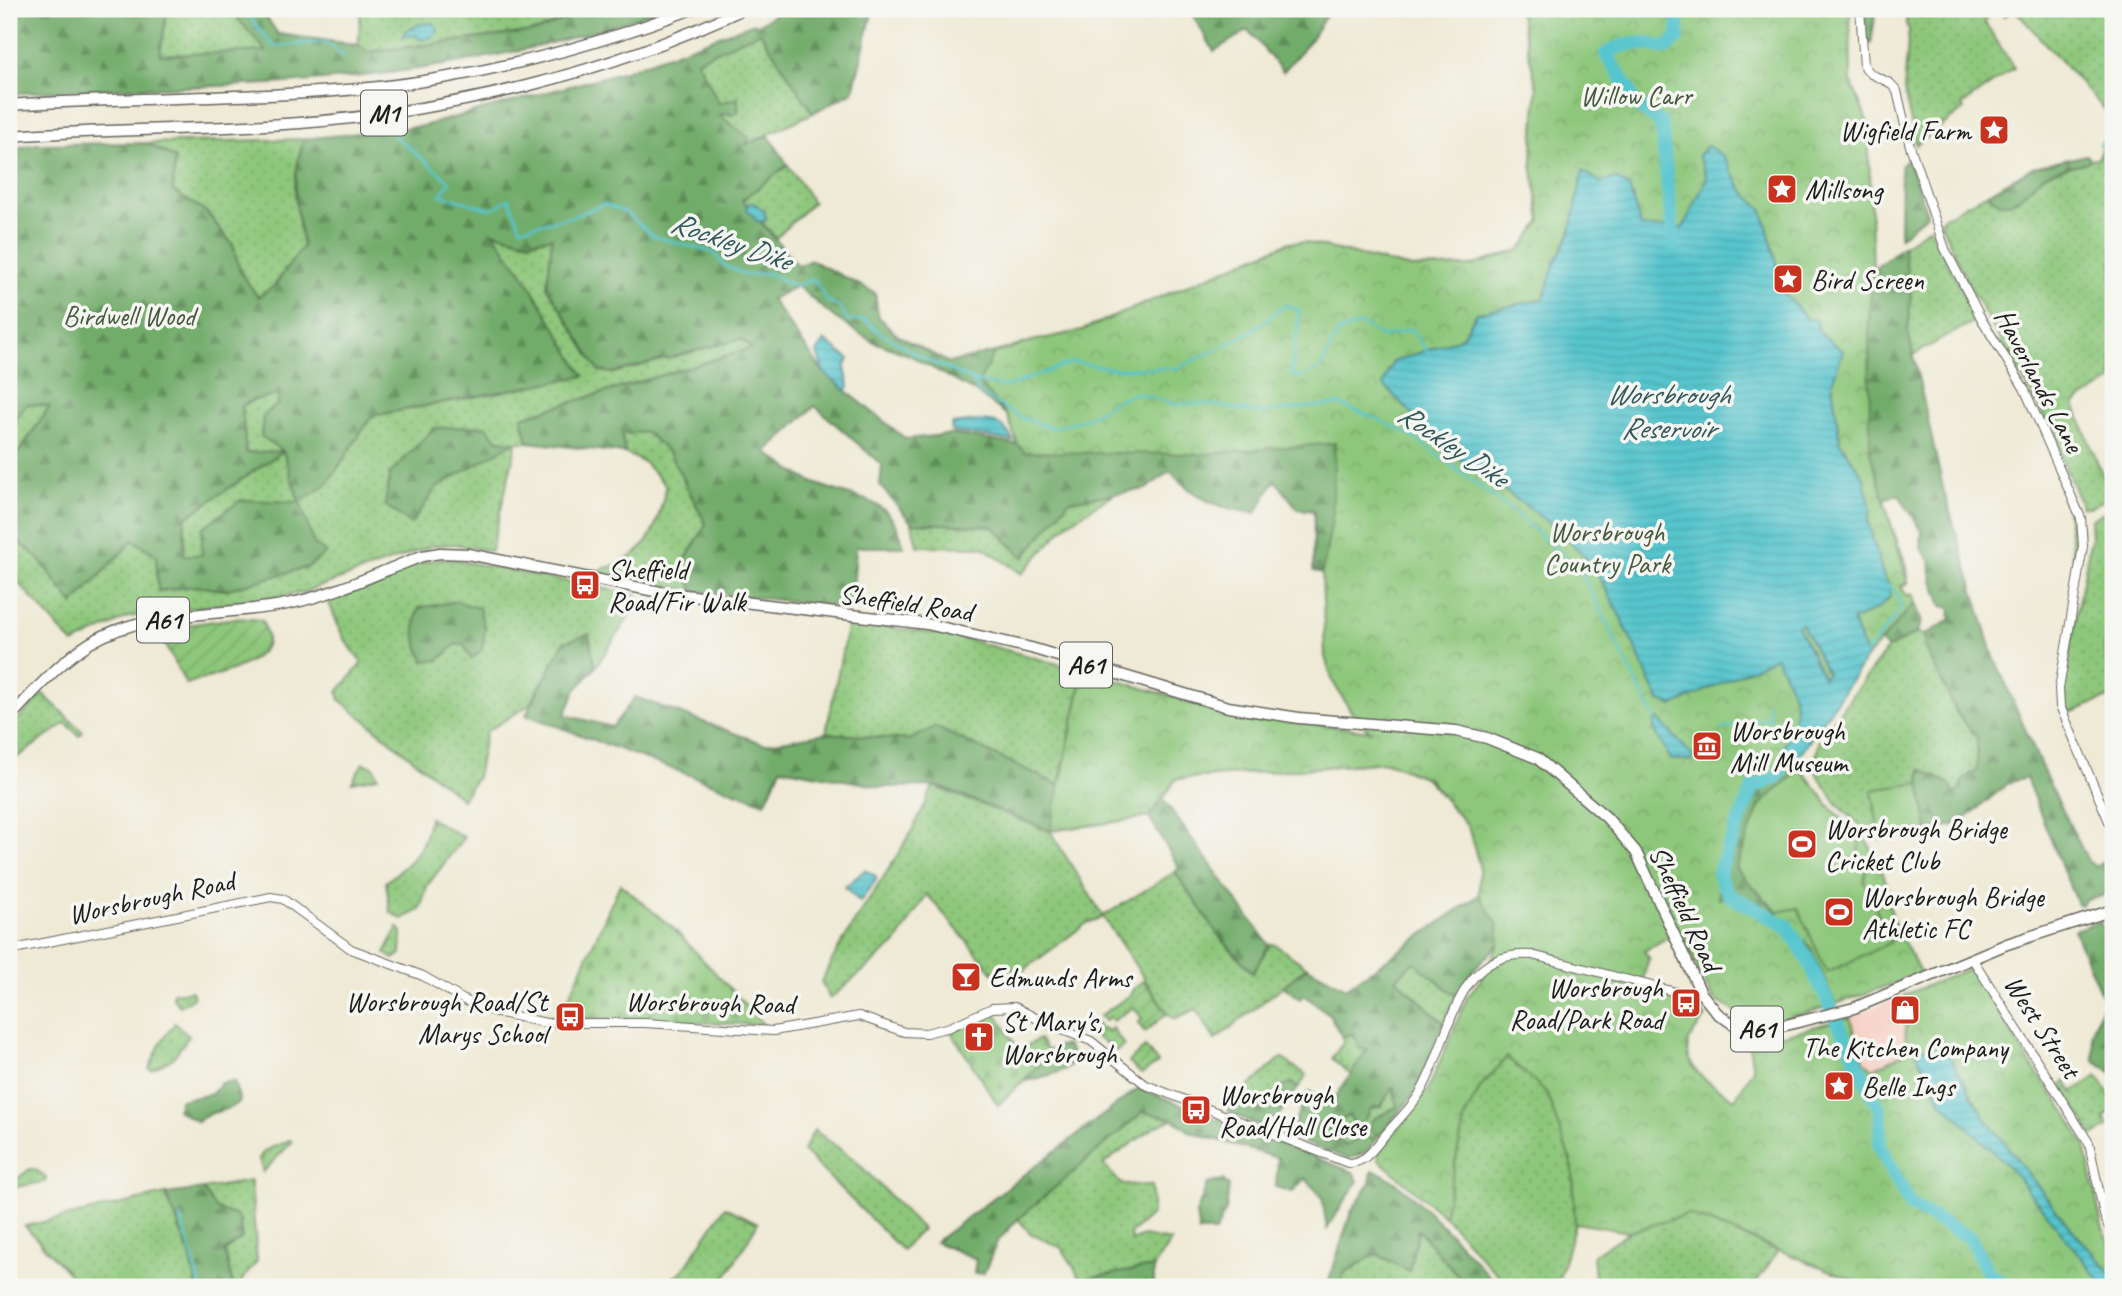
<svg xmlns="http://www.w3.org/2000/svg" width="2122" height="1296" font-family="Caveat,sans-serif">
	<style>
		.built { fill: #f7d1c6 }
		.grass { fill: url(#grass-dots); stroke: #55724c; stroke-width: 2; fill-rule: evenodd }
		.forest { fill: url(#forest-firs); stroke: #476444; stroke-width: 2; fill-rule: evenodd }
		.cemetery { fill: url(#cemetery-stones); stroke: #55724c; stroke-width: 2 }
		.park { fill: url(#park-crowns); stroke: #55724c; stroke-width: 2 }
		.garden { fill: url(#garden-furrows); stroke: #55724c; stroke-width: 2 }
		.pitch { fill: #8ec77b; stroke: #55724c; stroke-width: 2 }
		.water { fill: url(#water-rules); stroke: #3a7074; stroke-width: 2; fill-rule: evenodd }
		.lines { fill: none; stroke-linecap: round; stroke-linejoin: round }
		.stream { stroke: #57c5cd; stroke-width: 2.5 }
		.river { stroke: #57c5cd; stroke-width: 14 }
		.secondary-casing { stroke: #66645d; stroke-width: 10 }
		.highway-casing { stroke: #66645d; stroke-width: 13 }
		.secondary { stroke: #fff; stroke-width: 8 }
		.highway { stroke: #fff; stroke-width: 10 }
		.labels { text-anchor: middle; stroke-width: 7; stroke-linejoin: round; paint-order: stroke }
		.shield { fill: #f6f6f2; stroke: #5d5d5c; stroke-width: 2 }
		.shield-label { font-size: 26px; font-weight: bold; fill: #1c1c1c }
		.park-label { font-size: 28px; fill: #44583d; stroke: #f6f6f2 }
		.poi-label { font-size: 28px; fill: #1c1c1c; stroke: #f6f6f2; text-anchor: start }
		.street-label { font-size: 28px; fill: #1c1c1c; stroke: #f6f6f2 }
		.water-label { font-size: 30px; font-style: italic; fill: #31575a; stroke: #f6f6f2 }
	</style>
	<defs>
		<pattern id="grass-dots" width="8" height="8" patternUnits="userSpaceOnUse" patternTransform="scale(1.75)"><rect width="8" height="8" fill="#8ec77b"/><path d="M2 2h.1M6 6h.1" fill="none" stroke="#7aaa6a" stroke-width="1.8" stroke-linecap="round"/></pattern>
		<pattern id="forest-firs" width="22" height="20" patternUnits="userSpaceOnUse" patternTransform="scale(1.75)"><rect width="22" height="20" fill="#72ac6b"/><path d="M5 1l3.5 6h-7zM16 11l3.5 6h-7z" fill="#5d8b57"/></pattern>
		<pattern id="cemetery-stones" width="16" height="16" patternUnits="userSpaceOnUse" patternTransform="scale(1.75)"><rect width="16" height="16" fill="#8ec77b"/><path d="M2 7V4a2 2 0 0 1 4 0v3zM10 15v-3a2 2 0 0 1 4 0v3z" fill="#7aaa6a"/></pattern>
		<pattern id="park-crowns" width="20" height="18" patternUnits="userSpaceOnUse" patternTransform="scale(1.75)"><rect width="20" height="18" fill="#8ec77b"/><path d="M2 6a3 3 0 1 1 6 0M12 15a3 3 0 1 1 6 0" fill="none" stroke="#7aaa6a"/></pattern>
		<pattern id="garden-furrows" width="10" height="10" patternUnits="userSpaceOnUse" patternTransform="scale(1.75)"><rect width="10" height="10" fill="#8ec77b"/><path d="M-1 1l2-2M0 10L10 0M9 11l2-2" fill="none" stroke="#7aaa6a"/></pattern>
		<pattern id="water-rules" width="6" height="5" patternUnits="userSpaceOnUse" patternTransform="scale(1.75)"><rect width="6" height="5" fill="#57c5cd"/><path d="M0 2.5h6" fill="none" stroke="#4ba9af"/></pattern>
	</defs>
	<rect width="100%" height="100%" fill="#f6f6f2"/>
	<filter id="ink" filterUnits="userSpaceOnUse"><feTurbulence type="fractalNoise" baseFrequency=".0143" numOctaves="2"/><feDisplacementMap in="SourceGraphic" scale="14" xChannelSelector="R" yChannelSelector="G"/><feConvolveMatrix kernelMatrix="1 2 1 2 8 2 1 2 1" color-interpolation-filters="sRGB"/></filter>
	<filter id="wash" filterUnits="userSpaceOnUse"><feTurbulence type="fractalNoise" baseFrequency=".00686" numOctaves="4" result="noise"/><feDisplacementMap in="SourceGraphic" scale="28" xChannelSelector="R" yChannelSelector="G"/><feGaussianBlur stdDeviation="1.57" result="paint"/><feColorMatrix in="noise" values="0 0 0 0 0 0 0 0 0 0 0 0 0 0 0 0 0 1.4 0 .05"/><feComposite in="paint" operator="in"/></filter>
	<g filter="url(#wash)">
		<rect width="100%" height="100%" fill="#efead5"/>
		<path class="built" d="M1904,995l10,25 -9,7 2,25 -34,17 -8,-7 -15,-45z"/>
		<g class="grass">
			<path d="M361,9h204l9,6 -36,16 -170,21 -10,-7z"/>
			<path d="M1907,9h86l-9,12 30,47 -52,37 2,4 -48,36 -12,-55 5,-61 -3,-4z"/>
			<path d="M1999,9h114v110l-99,-110 -10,7z"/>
			<path d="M167,11l65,1 35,40 -107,3z"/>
			<path d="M760,31l53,82 -68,32 -27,-30 1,-12 -23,-43z"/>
			<path d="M2113,125v255l-39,24 37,92 -20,11h-9l-41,-96 -73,-127 -28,-62 3,-4 91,-51 53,-12 3,4 8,-1z"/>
			<path d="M304,139c-14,45 -9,62 -1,107l-29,40 -16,11 -18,-26 -7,-26 -26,-33 -34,-21 2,-33 -28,-15z"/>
			<path d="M788,165l25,37 -37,36 -34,-38z"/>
			<path d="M1930,227l46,93 -63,35 -5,-23 3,-35 -8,-51z"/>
			<path d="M492,232l37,10 24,-5 -6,51 66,85 128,-35 12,11 -231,68 6,25h-11l-26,109 -38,-7 -21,2 -130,47 -174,24 -55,27 -64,-72v-38l29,24 35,46 60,-64 24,15 2,36 36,-5 30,4 -23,-35h-18l1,-37 97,-66 -36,1 -4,-47 11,-6 26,-5 4,56 16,50 28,-17 45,-68 212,-40 -59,-99zM498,440l15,2 -76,45z"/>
			<path d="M27,404l23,2 -41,61v-39z"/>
			<path d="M646,432l24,22 36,70 -23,40 11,27 -104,-19c55,-11 65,-34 76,-86l-21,-23 -20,-10 -4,-19z"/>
			<path d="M2064,486l16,43 -6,35z"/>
			<path d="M1114,494l-47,30 -45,50 -39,-27 -66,-1 -5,-23 81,3 31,32 45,-58z"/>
			<path d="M2113,507v81l-2,32 -7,25 9,51 -46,18 -3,-30 27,-147 -1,-17z"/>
			<path d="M446,558l191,37 -7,20 -35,53 -6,-33 -24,7 -36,63 -43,27 -9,45 -15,22 -122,-99 -2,-8 24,-29 -19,-26 -16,-39 95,-36z"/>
			<path d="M848,622l106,14 130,35 -25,114 -124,-58 -26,13 -83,-7z"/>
			<path d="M1917,633l8,2 1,14 32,66 19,22v32l-14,11 -2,10 -7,4 -33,-25 -1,14 -48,7 8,49h-6l-37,-35 -23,-35 5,-30 69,-91z"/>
			<path d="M43,694l40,38 -4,4 -13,-13 -57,40v-34z"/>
			<path d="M363,763l11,4 4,10 -26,5z"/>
			<path d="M933,786l117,45 53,85 72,-44 45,65 33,36 16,-28 5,-1 33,23 -92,73 -19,-31 -22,10 -6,-5 -65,-97 -16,6 -66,49 -10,-4 -15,8 -69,-82 -31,49 -66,56 -9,-17c32,-68 84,-125 112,-196z"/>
			<path d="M429,818l35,19 -37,49 -7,24 -18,9 -12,-7 -4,-30c25,-20 39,-31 43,-64z"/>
			<path d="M398,927l4,5 -1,22 -7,5 -9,-6z"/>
			<path d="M1414,961l42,35 -12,27 -48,-44z"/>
			<path d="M192,991l2,6 -14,9 -7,-7v-6z"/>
			<path d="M175,1023l14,13 -17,23 -20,11 -3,-1 12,-27z"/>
			<path d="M1352,1033l5,10 10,7 -16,25 -19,-17 11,-15 -1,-6z"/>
			<path d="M1507,1057l39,34 27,77 2,55 -15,53 -14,11h-38l-64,-71 21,-100 16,-30z"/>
			<path d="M1281,1058l26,17 -9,13 -7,-5 -19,20 -13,6 -15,-18z"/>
			<path d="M2098,1076l15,25v10l-9,6 5,9 -16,10 -32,-51 5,-4 7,11z"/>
			<path d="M1394,1087l3,20 -25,13 9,14 -5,6 -10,-5 -21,11 -18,-15 23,-16 31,-9z"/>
			<path d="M1143,1112l30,7 -18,8 -52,37 18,20 31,2v28l-22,20 1,7 12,-5 28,5 -17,26 -73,12 -19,-31 -31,-14 -13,-15z"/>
			<path d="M814,1130l41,30 67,69 -20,21 -99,-99z"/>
			<path d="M290,1140l2,2 -29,30 -4,-13 5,-8z"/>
			<path d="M30,1169h4l12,8 -1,5 -35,6 -1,-3z"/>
			<path d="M251,1181l6,80 -20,26h-4l-18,-78 -12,-20z"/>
			<path d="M166,1194l24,61 7,32h-126l3,-7 -49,-54z"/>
			<path d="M725,1207l33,16 -38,64h-58l21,-17z"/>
			<path d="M1688,1214l90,37 -25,36h-157l-3,-32 36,-23z"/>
			<path d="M1418,1229l50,58h-127l3,-14z"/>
		</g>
		<g class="forest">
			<path d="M9,9h252l17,25 80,11 10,7 170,-21 51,-22h72c-120,45 -248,65 -375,74 -93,6 -185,3 -277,11zM167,11l65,1 34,39 -106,4z"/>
			<path d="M784,9h89l-20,83 -40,21 -53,-81 -63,28 22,43 19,-5v15l-19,2 30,23 -3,6 23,-8 19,29 -46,35 56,66 13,-6 64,33 3,23 19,19 52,28 131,-32 210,-89h14l107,26 60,-2 49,-16 21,-29 -9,-58 5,-75 -18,-79h192l-358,523 -31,41 -9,-2 1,-60 -16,-2 -23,-29 -19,33c-39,-5 -59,-12 -86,-42l-24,18 -77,12 -45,57 -31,-32 -81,-3 -32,-37 2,-21 -67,-59 -49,46c16,11 33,25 51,32 43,18 74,10 87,63h-48l-4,61 -158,-17 -11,-27 23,-40 -36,-70 -24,-22 -24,2 3,19 -97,-11 -6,-25 230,-69 -12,-9 -127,34 -14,-2 -52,-84 5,-50 -23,5 -36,-10 32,45 59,99 -212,40 -45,68 -27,18 14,42 12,9 -18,14 -83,23 -30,-4 -37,5 -2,-36 -23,-15 -60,64 -35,-46 -29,-24v-67l41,-61 -23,-2 -18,24v-279l29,-5 109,-1 28,15 -2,33 33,21 27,33 7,26 18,26 16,-11 29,-40c-8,-45 -13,-62 1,-107l119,-13 202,-55 129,-48 3,2zM797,286l38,32 37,23 37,14 68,38 30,22 11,30 -65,-11 -47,5 -82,-66 -53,-74zM279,395l-1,9 -15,12 -2,20 21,15 -36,2 -4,-47 11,-6zM283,451l16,51 -58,-2 -39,28v27h-18l1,-37z"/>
			<path d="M1189,9h141l-21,33 -26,30 -35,-42 -34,21z"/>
			<path d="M1865,9h11l-5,35 -6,-2z"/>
			<path d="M2087,155l3,4 -3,3c-12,4 -33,6 -43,13 -16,11 -33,44 -56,19l46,-27z"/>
			<path d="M1908,158l19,56 -27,23 1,-71z"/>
			<path d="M1903,246l8,51 -3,35 36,160 50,165 50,116 44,88 8,6 17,-11v31l-10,9 -17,3 -4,6 -5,-1 -51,-126 -16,4 -50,41 -32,8 -8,-48 1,-14 29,15 4,10 7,-4 2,-10 14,-11v-32l-19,-22 -32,-66 -1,-14 25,-15 1,-12 -9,-2 -11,-32 -1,-14 -9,-12 1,-17 -23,-36 -18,5 26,66 1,17 -7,3 -64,-271 32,2 4,-47z"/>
			<path d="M486,426l12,14 17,2 -78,45 -26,37 -26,-19 5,-31 44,-46z"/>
			<path d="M1912,594l10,28 -5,11 -29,15 -18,-12z"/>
			<path d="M456,601l23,7 6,21 -3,21 -11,9 -7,-14h-9l-16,15 -15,1c-8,-19 -13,-34 -5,-53z"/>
			<path d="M589,634l6,34 -19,22 -11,25 47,12 23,-30 129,47 62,-11 83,7 26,-13 124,58 25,-114 152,44 135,16 297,206 -24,14 5,7 -150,-14 -25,25 -18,27 -42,-34 -18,17 48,44 -28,69 -35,42h-7l-4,-8 2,-6 25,-13 -4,-20 -12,19 -9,2 -11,17 -7,-1 -5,-9 -21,15 17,16 21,-11 10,5 -10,12 -17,7 -61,-22 21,-46 22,13 36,-54 -7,-1 -7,-16 -11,4 -13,-23 -25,-19 -4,4 -17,-13 24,-19 39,21 133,-93v-31l-11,-38 -42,-48 -39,-16 -211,17 -13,20 106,146 -16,28 -33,-36 -45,-65 4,-4 -30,-51 -99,14 -112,-45 -56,1 -101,-19 -16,35 -239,-88 38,-73z"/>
			<path d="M1797,765l4,4 -41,36 -24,63 75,80 25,56c-38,11 -84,8 -122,-4l-31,-61 62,-155z"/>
			<path d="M2100,921l13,28v124l-19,-13 -2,-28 12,-31 -30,-71z"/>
			<path d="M1061,1045l6,1 9,14c-17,18 -36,15 -57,24l17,-28z"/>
			<path d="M234,1081l6,20c-12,13 -30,7 -42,21l-21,-12 3,-10 32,-6 9,-11z"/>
			<path d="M1291,1083l7,5 -21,30 6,10 -3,7 -52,-23v-6l16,-15 16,17 12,-5 8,-16z"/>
			<path d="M1139,1088l214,84 5,9 -31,48 -5,-32 -17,-19 -13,14 -16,-5 2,-29 -87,-26 -18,-13 -30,-7 -125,107 -21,23 -13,31 -10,1 2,-15 -41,-17z"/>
			<path d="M1372,1171c25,-1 107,94 127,116h-31l-50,-57 -9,41 -33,-17 -32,19 -3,14h-14l24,-75 19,-30z"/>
			<path d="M1223,1180l6,6 -3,25 -11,21h-16l-3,-18 11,-30z"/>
			<path d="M203,1189l12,19 24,9 3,21 -17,13 8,36h-36l-7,-32 -24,-61z"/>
			<path d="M1154,1267v20h-69l-4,-8z"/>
		</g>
		<g class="cemetery">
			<path d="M620,884l54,45 90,96 -204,-8z"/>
			<path d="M995,1011l24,39 20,-11 11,15 -52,51 -47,-73z"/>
		</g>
		<g class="park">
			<path d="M1519,9h331l1,72 17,42 5,147 -4,47 1,135 38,131 -7,3 5,9 6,-1 3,8 -48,55 -71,103 -19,17 -24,12 -35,85 1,25 10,-4 58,31 44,80 -48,13 -37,-2 -32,-17 -31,-61 -15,-2 -24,14 5,7 -8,28 42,12 14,7 9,12c-5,7 -16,18 -18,27 -4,27 27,43 47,55l18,-30 -5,-30 35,-4 67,-18 15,45 8,7 34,-17 -2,-25 9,-8 -10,-24 66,-27 60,95 38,52 17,31 17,80 11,25v36h-242l-183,-73 -59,18 -54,-9 -2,-55 -27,-76 -39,-35 -26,29 -16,30 -21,100 -65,-56 -1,-9 50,-61 39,-93 18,-23 14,-30 -1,-19 -19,-30v-31l-11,-38 -41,-48 -40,-16 -211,17 -27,38 -99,14 34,-160 152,44 134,16 -16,-15 -21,-34 -8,-25 -3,-84 10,-52 3,-78 -130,11 -180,-2 -7,-7 -11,-30 -28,-32 14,-29 39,-13 48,-10 210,-89h14l107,26 60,-2 49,-16 21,-29 -9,-58 5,-75z"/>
			<path d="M1801,769l31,40 37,35 20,45c-6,20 22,65 32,85l-85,30 -25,-56 -75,-79 24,-64z"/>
		</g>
		<g class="garden">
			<path d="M236,618l26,2c2,6 6,15 5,22 -5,24 -61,36 -81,42l-29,-55z"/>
			<path d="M1144,981l23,32 -22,19 -7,-9 4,-4 -8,-12 -21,14 -3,-4 -6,4 -4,-5 33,-23 -1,-3z"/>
			<path d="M1094,1021l7,9 3,-2 4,4 4,-4 12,17 -7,6 -24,-16z"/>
			<path d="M1145,1047l13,16 -17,11 -12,-12z"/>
		</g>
		<g class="pitch">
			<path d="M1801,769l31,40 29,27 -3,15 8,18 -2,13 27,60 -64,31 -29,-65 -20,4 -42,-43 24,-64z"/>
			<path d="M1920,783l8,48 -48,8 -8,-49z"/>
		</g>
		<g class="water">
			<path d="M434,23l4,7 -2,5 -14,5 -6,-5 -13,2 1,-5 17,-8z"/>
			<path d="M1708,146l15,10 19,33 21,22 22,83 22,25 10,1 1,11 25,20 -11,32 8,59 23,34 8,33 -3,13 16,55 6,8v12l-11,11 -27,13 15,36 -71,103 -13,-12c21,-41 12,-52 -7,-91l-103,49 -14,-6c-20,-41 -37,-86 -61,-125 -28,-45 -88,-79 -130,-110 -31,-24 -58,-52 -85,-81l10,-22 68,-24 16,-25 67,-14 10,-35 16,-30 13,-63 19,12 13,-5 14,9 12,40 42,1 24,-50 -9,-23zM1802,624l25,49 -4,4 -25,-51z"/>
			<path d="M748,203h6l11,9 1,8 -8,2 -11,-13z"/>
			<path d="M824,340l25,19 -4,9 4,18 -2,5 -23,-18 -7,-20z"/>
			<path d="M977,421c19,1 27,1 36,20l-62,-10 1,-7z"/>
			<path d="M1658,719l36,38 -1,3h-22l-17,-31v-8z"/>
			<path d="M865,870l11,6v4l-16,22 -15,-15z"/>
			<path d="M1941,1041l42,74 85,110 45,51v11h-8l-96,-120 -68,-66 -25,-49z"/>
		</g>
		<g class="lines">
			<g class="stream">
				<path d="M243,9l30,37 53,-4 18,14"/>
				<path d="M9,12l15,-3"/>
				<path d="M394,135l56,47 -10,13 51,14 18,-10 12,29 53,-12 30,-12 21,8 28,24 62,17 8,12 24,10 21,-2 27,13 19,-7 12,21 14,8 8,13 17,-1 14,12 44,26 52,23 30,6 68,-25 44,7 61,-1 68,-33 40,-30 14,6 -9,62 5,5 10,-3"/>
				<path d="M2099,146l14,-18"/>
				<path d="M1311,373l10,-5 17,-36 23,-8 22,13 28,-8 17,24"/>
				<path d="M972,380l8,14 42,24 31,10 34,-10 32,-19 18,-6 38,11h33l50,9 80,-9 37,14 37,18 103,77 65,57 76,151"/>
				<path d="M1864,656l37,-46 -4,-16 -8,-9"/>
				<path d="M1769,718v-15"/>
				<path d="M1722,729l47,-11 20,20"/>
				<path d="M1743,772l11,7 -1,9"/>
				<path d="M181,1218l20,69"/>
			</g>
			<g class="river">
				<path d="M1674,246l-13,-123 -29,-22 -2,-10 -24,-37c21,-14 36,-12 60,-6l12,-10 1,-29"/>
				<path d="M1799,740l-22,37 -24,11 -35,86 11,21 58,31 20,32 74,154 -1,34 30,59 60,33 19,36 22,13"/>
			</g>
		</g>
	</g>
	<g filter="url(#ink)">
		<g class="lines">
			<g class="secondary-casing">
				<g id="secondary">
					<path d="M1860,9l4,57 7,8 19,9 7,8 13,55 35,103 37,71 42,68 57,130 2,28 -24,143 1,17 53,125"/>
					<path d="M9,950l262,-53 12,2 68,50 72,27 41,24 28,11 54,12h99l128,8 86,-15 45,16 22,1 24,-6 42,-19 23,-1 32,17 44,17 55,44 202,78c18,0 26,-15 37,-28 11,-13 26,-27 35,-42 31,-51 33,-145 112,-138l159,41 10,-3"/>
					<path d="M1972,958l117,185 15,72 9,22"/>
				</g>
			</g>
			<g class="highway-casing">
				<g id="highway">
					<path d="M9,105c123,-9 247,-5 370,-18 108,-12 212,-40 313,-78"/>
					<path d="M9,136c97,-7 194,-6 291,-13 151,-12 306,-49 443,-114"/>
					<path d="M9,718c25,-26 50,-56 81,-75 57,-35 134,-26 197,-39 46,-9 91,-31 135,-48l18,-3 28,1 192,38 267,32 104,24 197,59 71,11 157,13 31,7 50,20 70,60 29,34 65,141 16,20 16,11 20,5 21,-1 80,-20 153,-64 106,-34"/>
				</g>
			</g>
			<use href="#secondary" class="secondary"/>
			<use href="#highway" class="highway"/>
		</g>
	</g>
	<defs>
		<g id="sight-square" transform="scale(1.575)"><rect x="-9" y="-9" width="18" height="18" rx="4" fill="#c8321e" stroke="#f6f6f2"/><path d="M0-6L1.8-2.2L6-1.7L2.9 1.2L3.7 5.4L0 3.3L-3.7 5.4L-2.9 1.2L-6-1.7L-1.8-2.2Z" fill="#fff"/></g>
		<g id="bus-square" transform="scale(1.575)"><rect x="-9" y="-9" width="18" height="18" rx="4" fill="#c8321e" stroke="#f6f6f2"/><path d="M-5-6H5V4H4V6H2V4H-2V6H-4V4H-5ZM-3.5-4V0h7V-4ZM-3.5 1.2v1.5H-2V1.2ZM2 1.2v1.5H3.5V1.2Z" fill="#fff"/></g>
		<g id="museum-square" transform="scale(1.575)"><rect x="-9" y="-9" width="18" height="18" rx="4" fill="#c8321e" stroke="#f6f6f2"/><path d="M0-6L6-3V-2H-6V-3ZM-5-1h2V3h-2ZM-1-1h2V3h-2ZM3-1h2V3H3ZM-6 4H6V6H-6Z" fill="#fff"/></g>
		<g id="stadium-square" transform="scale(1.575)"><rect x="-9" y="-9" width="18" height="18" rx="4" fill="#c8321e" stroke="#f6f6f2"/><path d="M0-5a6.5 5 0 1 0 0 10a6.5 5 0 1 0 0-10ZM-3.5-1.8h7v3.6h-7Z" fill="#fff"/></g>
		<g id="bar-square" transform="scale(1.575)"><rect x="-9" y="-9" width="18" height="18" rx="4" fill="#c8321e" stroke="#f6f6f2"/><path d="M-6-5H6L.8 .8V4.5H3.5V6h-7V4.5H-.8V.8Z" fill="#fff"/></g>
		<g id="shop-square" transform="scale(1.575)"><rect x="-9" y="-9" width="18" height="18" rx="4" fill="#c8321e" stroke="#f6f6f2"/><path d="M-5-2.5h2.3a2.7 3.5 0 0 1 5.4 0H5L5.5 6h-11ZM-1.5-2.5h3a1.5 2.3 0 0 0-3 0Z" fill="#fff"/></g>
		<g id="church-square" transform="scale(1.575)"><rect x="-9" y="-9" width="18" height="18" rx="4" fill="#c8321e" stroke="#f6f6f2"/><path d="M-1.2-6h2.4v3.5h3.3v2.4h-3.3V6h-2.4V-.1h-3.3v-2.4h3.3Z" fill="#fff"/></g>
	</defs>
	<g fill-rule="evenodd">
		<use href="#sight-square" x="1994" y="130"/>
		<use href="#sight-square" x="1782" y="189"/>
		<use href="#sight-square" x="1788" y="279"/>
		<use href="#bus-square" x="585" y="585"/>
		<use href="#museum-square" x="1707" y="746"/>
		<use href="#stadium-square" x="1802" y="844"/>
		<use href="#stadium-square" x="1839" y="912"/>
		<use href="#bar-square" x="966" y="977"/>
		<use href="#bus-square" x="1686" y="1003"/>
		<use href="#shop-square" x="1905" y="1010"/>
		<use href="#bus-square" x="570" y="1017"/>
		<use href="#church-square" x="979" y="1037"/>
		<use href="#sight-square" x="1839" y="1086"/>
		<use href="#bus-square" x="1196" y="1110"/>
	</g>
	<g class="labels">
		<g class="shield">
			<rect x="361" y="90.5" width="46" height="45" rx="5"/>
			<rect x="137" y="597.5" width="52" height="45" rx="5"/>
			<rect x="1060" y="642.5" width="52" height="45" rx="5"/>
			<rect x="1731" y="1006.5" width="52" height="45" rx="5"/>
		</g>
		<g class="shield-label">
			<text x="384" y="122">M1</text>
			<text x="163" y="629">A61</text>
			<text x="1086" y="674">A61</text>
			<text x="1757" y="1038">A61</text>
		</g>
		<g class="park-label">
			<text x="1636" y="105">Willow Carr</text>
			<text x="129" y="325">Birdwell Wood</text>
			<text x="1607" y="541">Worsbrough<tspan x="1607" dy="32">Country Park</tspan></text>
		</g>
		<g class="poi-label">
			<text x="1971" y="140" text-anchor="end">Wigfield Farm</text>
			<text x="1805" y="199">Millsong</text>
			<text x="1811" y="289">Bird Screen</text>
			<text x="608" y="579">Sheffield<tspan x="608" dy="32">Road/Fir Walk</tspan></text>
			<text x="1730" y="740">Worsbrough<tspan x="1730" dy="32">Mill Museum</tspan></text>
			<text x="1825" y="838">Worsbrough Bridge<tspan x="1825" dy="32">Cricket Club</tspan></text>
			<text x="1862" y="906">Worsbrough Bridge<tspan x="1862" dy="32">Athletic FC</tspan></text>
			<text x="989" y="987">Edmunds Arms</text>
			<text x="1663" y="997" text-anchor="end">Worsbrough<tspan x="1663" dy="32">Road/Park Road</tspan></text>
			<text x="547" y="1011" text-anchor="end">Worsbrough Road/St<tspan x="547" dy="32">Marys School</tspan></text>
			<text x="1002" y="1031">St Mary's,<tspan x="1002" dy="32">Worsbrough</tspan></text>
			<text x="1905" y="1057" text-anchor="middle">The Kitchen Company</text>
			<text x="1862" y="1096">Belle Ings</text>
			<text x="1219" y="1104">Worsbrough<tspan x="1219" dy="32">Road/Hall Close</tspan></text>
		</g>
		<g class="street-label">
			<text transform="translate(2040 380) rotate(62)" y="10">Haverlands Lane</text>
			<text transform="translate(906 602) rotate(8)" y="10">Sheffield Road</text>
			<text transform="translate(151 897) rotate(-12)" y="10">Worsbrough Road</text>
			<text transform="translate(1686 908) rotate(65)" y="10">Sheffield Road</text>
			<text transform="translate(710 1002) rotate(1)" y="10">Worsbrough Road</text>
			<text transform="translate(2043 1026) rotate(57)" y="10">West Street</text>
		</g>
		<g class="water-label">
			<text transform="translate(731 241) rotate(19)" y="10">Rockley Dike</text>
			<text x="1668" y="404">Worsbrough<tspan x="1668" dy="34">Reservoir</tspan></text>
			<text transform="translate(1453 445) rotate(34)" y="10">Rockley Dike</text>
		</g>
	</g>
	<rect width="2122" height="1296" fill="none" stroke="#f6f6f2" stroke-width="35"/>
</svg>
